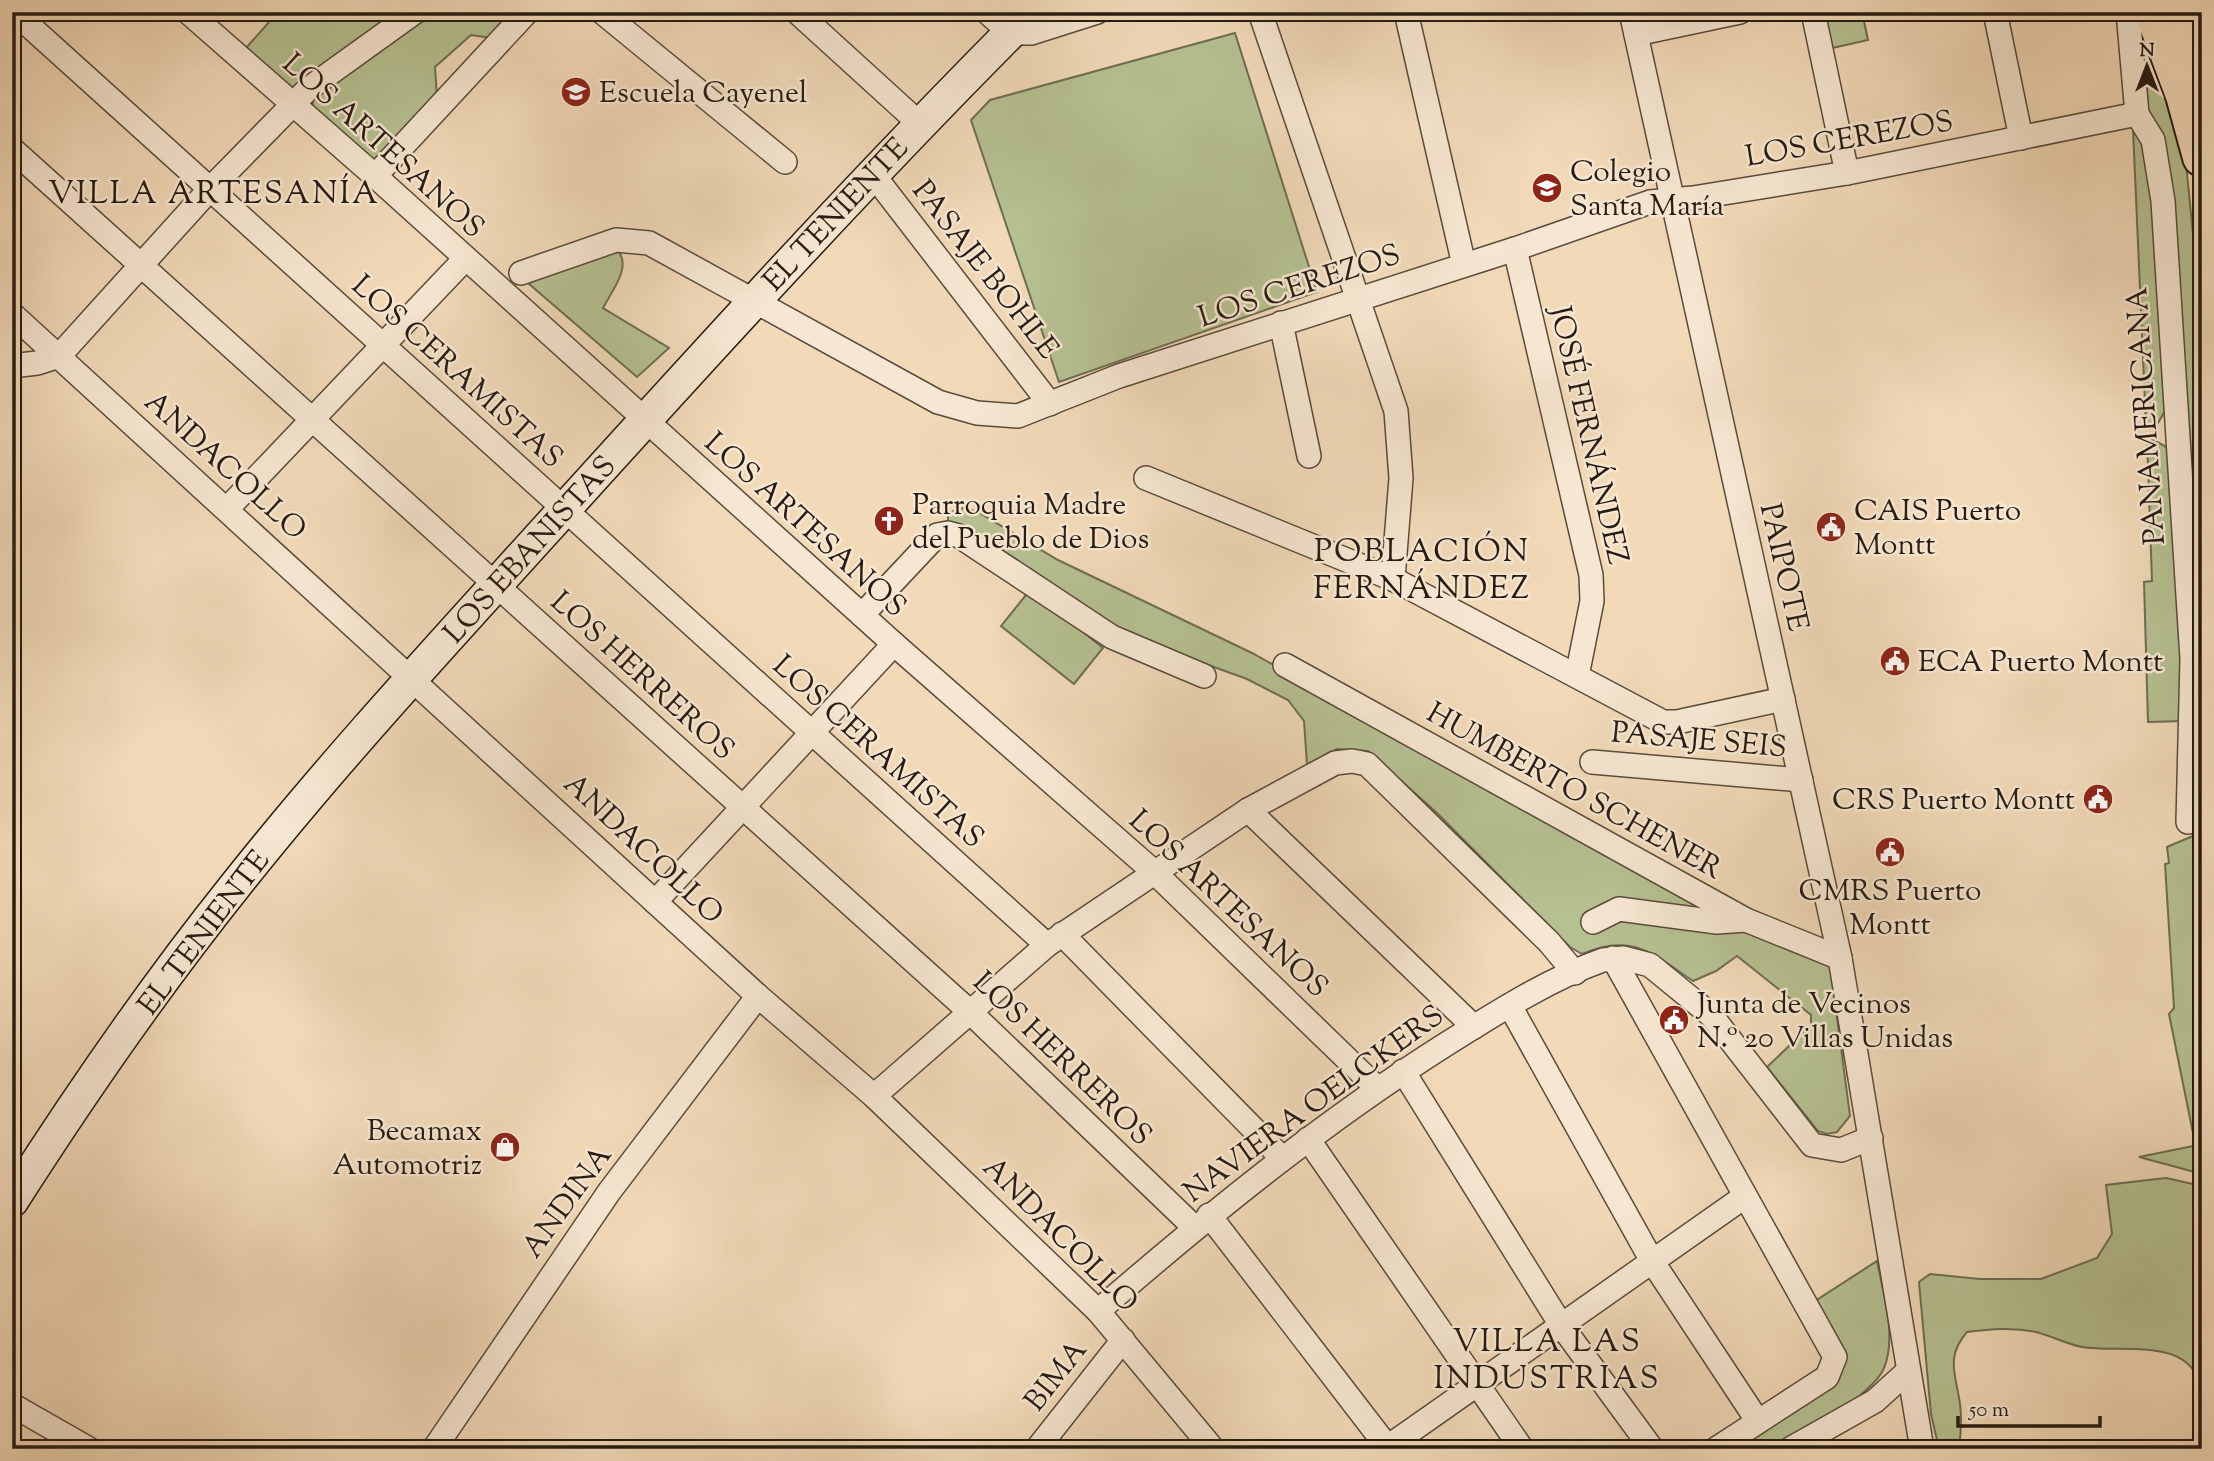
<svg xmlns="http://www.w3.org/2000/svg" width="2214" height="1461" font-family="'Sorts Mill Goudy',serif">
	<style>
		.green { fill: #b6c192; stroke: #6e6e52; stroke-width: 2 }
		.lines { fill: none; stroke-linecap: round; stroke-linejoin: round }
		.minor-casing { stroke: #594b3c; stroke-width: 26 }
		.secondary-casing { stroke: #261b12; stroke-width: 35 }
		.trunk-casing { stroke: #261b12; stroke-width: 42 }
		.minor { stroke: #f7e7d2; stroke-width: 23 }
		.secondary { stroke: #f7e7d2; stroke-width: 32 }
		.trunk { stroke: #f2dab9; stroke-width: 38 }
		.labels { text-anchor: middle; stroke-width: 5; stroke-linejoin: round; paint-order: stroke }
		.poi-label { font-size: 30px; fill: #261b12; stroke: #f7e7d2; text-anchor: start }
		.street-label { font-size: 30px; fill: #261b12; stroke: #f7e7d2 }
		.neighbourhood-label { font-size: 32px; letter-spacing: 2px; fill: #261b12; stroke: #f7e7d2 }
	</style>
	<rect width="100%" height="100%" fill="#f2dab9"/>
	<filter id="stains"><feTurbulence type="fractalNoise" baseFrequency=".00286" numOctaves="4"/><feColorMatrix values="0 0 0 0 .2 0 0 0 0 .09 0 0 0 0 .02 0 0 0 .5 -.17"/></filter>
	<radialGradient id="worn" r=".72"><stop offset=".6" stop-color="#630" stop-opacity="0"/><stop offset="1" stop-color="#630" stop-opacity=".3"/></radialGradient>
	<g class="green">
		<path d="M278,12h120l-104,77 -49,-40z"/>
		<path d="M435,12h80l-24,26 -20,-3 -36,32 2,30 -62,67 -61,-56 -2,-8z"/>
		<path d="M1825,12h37l6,28 -40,9z"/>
		<path d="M2135,12l46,102 21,210v402l-15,-316z"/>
		<path d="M1235,33l82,259 -258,90 -88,-262 19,-20z"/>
		<path d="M2133,129l6,4 14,49 12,229 -7,12 -12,3z"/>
		<path d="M618,251c14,16 -7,41 -15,57l66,40 -32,29 -109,-94 1,-7z"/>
		<path d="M2147,437l18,9 7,11 12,264 -36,1 -4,-140 8,-1z"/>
		<path d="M963,508l15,4 80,48 194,93 469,260 109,51 20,152 -13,16 -10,2 -9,-3 -51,-64 44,-42v-10l-74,-59 -21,15 -23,10c-40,-27 -61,-49 -111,-27l-12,-7 -133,-134 -69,-62 -31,-2 -30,16 -3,-44 -16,-21 -41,-21 -132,-48 -167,-108v-10z"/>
		<path d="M1030,590l73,58 -29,36 -73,-58z"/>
		<path d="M2202,728v446l-63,-17 54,-11 2,-3 -26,-129 5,-6 -9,-144 4,-1 -2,-16 26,-11 4,-13z"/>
		<path d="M2166,1178l36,8v204c-12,-56 -80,-36 -120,-43 -16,-3 -30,-11 -46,-15 -24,-5 -45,-3 -69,0 -22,25 -11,43 -7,72 2,15 1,29 -1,44l-20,1 -8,-35 -12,-132 11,-8 50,5h61l56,-21 15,-24 -6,-49z"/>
		<path d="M1877,1261c6,31 20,76 7,107 -9,24 -87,75 -113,81 -13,3 -30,0 -43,0l100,-69 -16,-77z"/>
	</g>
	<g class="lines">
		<g class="minor-casing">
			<g id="minor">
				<path d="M14,12l1033,933"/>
				<path d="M188,12l187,164 519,468 259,227 224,217"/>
				<path d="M602,12l183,150"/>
				<path d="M797,12l123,112"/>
				<path d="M987,12l23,21h21l66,-21"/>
				<path d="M1260,12l136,399 5,67 -8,101"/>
				<path d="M1406,12l58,253"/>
				<path d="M1631,12l209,946 82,491"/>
				<path d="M1813,12l34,161"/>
				<path d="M1995,12l26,126"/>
				<path d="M2128,12l9,102 16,26 10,61 29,458 -4,163"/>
				<path d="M1636,34l104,-22"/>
				<path d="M12,149l957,862 225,216"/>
				<path d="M872,173l178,231"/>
				<path d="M375,176l152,-164"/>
				<path d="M1515,249l76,326 1,26 -15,75"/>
				<path d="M521,273l95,-33 33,3 289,159 39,11 41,3 101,-40 396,-127 135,-47 43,-4 154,-25 290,-59"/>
				<path d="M12,314l746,682 116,100 224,215 115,138"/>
				<path d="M1281,323l28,133"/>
				<path d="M12,366l25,-3 22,-7 151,-167 98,-100 107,-77"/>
				<path d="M1146,478l247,101 270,143h14l106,-23"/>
				<path d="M227,509l238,-250"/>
				<path d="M862,615l75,-80 11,-2 11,3 153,101 92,39"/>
				<path d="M1285,665l461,255 94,38"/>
				<path d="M1592,762l209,18"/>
				<path d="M1248,810l226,217"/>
				<path d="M655,902l239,-258"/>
				<path d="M1593,922l26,-13 98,13 29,-2"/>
				<path d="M1062,934l220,224"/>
				<path d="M1613,958l222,399 -8,20 -111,72"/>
				<path d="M1510,1006l142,255 105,159"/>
				<path d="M1403,1071l158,254 91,124"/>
				<path d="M874,1096l173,-151 201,-135 87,-47 17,-2 15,3 182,178 26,31"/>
				<path d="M1308,1139l214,310"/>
				<path d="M1209,1215l180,234"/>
				<path d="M1098,1311c112,-97 225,-189 350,-268 48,-30 101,-64 155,-83l20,-2 27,7 61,50 101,130 29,5 30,-12"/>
				<path d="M12,1405l77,44"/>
				<path d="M434,1449l175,-257 149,-196"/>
				<path d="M1037,1449l86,-109"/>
				<path d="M1385,1449l359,-252"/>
				<path d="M1790,1449l85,-48 33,-30"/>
			</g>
		</g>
		<g class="secondary-casing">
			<path id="secondary" d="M12,1201c69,-108 143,-215 223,-315 103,-130 216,-251 327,-374 153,-169 307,-338 469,-500"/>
		</g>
		<g class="trunk-casing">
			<g id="trunk">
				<path d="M2154,12l31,83 17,62"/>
				<path d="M2194,12l7,89"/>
			</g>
		</g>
		<use href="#minor" class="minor"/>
		<use href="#secondary" class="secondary"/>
		<use href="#trunk" class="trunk"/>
	</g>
	<defs>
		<g id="school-disc" transform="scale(1.575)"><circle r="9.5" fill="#8f2418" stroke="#f7e7d2"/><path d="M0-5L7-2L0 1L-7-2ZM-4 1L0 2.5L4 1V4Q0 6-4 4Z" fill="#fff"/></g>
		<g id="church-disc" transform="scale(1.575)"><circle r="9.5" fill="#8f2418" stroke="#f7e7d2"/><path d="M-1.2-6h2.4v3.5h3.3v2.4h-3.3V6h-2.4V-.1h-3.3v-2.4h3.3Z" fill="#fff"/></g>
		<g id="civic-disc" transform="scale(1.575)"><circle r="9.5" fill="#8f2418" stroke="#f7e7d2"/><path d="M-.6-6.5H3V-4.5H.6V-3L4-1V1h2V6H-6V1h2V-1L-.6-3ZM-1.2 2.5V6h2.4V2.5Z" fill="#fff"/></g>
		<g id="shop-disc" transform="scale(1.575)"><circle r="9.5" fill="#8f2418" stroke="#f7e7d2"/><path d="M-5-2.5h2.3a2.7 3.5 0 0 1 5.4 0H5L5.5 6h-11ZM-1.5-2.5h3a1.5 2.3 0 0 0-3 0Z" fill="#fff"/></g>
	</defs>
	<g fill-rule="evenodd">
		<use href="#school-disc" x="576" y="92"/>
		<use href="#school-disc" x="1547" y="188"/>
		<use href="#church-disc" x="889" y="521"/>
		<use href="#civic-disc" x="1831" y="527"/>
		<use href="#civic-disc" x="1895" y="661"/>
		<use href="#civic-disc" x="2098" y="799"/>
		<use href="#civic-disc" x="1890" y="852"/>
		<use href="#civic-disc" x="1674" y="1020"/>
		<use href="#shop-disc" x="505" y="1147"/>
	</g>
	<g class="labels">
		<g class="poi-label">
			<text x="599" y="102">Escuela Cayenel</text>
			<text x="1570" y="181">Colegio<tspan x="1570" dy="34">Santa María</tspan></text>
			<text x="912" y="514">Parroquia Madre<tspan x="912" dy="34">del Pueblo de Dios</tspan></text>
			<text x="1854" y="520">CAIS Puerto<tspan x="1854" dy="34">Montt</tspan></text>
			<text x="1918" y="671">ECA Puerto Montt</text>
			<text x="2075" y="809" text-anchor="end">CRS Puerto Montt</text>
			<text x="1890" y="900" text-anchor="middle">CMRS Puerto<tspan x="1890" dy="34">Montt</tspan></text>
			<text x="1697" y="1013">Junta de Vecinos<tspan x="1697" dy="34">N.º 20 Villas Unidas</tspan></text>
			<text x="482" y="1140" text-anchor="end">Becamax<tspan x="482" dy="34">Automotriz</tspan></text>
		</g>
		<g class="street-label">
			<text transform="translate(1849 138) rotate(-10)" y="10">LOS CEREZOS</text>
			<text transform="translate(384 145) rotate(42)" y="10">LOS ARTESANOS</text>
			<text transform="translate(835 214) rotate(-47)" y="10">EL TENIENTE</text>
			<text transform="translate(986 269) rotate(52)" y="10">PASAJE BOHLE</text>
			<text transform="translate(1299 285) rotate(-18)" y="10">LOS CEREZOS</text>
			<text transform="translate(458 371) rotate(42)" y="10">LOS CERAMISTAS</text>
			<text transform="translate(2145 416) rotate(-94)" y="10">PANAMERICANA</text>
			<text transform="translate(1590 435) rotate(77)" y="10">JOSÉ FERNÁNDEZ</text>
			<text transform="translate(226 465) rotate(42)" y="10">ANDACOLLO</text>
			<text transform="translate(806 524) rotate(42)" y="10">LOS ARTESANOS</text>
			<text transform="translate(529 549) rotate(-48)" y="10">LOS EBANISTAS</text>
			<text transform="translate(1785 567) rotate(77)" y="10">PAIPOTE</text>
			<text transform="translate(643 675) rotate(42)" y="10">LOS HERREROS</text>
			<text transform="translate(1699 739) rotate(5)" y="10">PASAJE SEIS</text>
			<text transform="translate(879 751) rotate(42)" y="10">LOS CERAMISTAS</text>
			<text transform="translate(1575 790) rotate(29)" y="10">HUMBERTO SCHENER</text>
			<text transform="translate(644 848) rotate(43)" y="10">ANDACOLLO</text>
			<text transform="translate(1229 903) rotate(43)" y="10">LOS ARTESANOS</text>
			<text transform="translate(203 932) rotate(-53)" y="10">EL TENIENTE</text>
			<text transform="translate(1063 1058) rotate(44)" y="10">LOS HERREROS</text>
			<text transform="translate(1313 1103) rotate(-36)" y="10">NAVIERA OELCKERS</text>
			<text transform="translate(566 1201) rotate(-54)" y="10">ANDINA</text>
			<text transform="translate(1061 1234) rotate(45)" y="10">ANDACOLLO</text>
			<text transform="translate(1055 1375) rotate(-52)" y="10">BIMA</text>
		</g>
		<g class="neighbourhood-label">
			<text x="214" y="203">VILLA ARTESANÍA</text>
			<text x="1422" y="561">POBLACIÓN<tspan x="1422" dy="37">FERNÁNDEZ</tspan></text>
			<text x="1547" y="1351">VILLA LAS<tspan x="1547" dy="37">INDUSTRIAS</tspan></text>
		</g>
	</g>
	<rect width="2214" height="1461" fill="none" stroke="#f2dab9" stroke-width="42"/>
	<rect x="14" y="14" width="2186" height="1433" fill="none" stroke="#261b12" stroke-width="3.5"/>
	<rect x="21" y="21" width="2172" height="1419" fill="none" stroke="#261b12" stroke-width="2"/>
	<g transform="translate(2147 66)" stroke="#f7e7d2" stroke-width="5" paint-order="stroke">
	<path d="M0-5L12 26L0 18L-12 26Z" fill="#261b12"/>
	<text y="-10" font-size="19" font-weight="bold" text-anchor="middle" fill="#261b12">N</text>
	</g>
	<path d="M1958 1416v10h142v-10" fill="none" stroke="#261b12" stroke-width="3.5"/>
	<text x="1969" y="1416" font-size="21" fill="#261b12" stroke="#f7e7d2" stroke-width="5" paint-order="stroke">50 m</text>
	<rect width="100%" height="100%" filter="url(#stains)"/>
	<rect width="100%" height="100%" fill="url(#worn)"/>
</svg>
